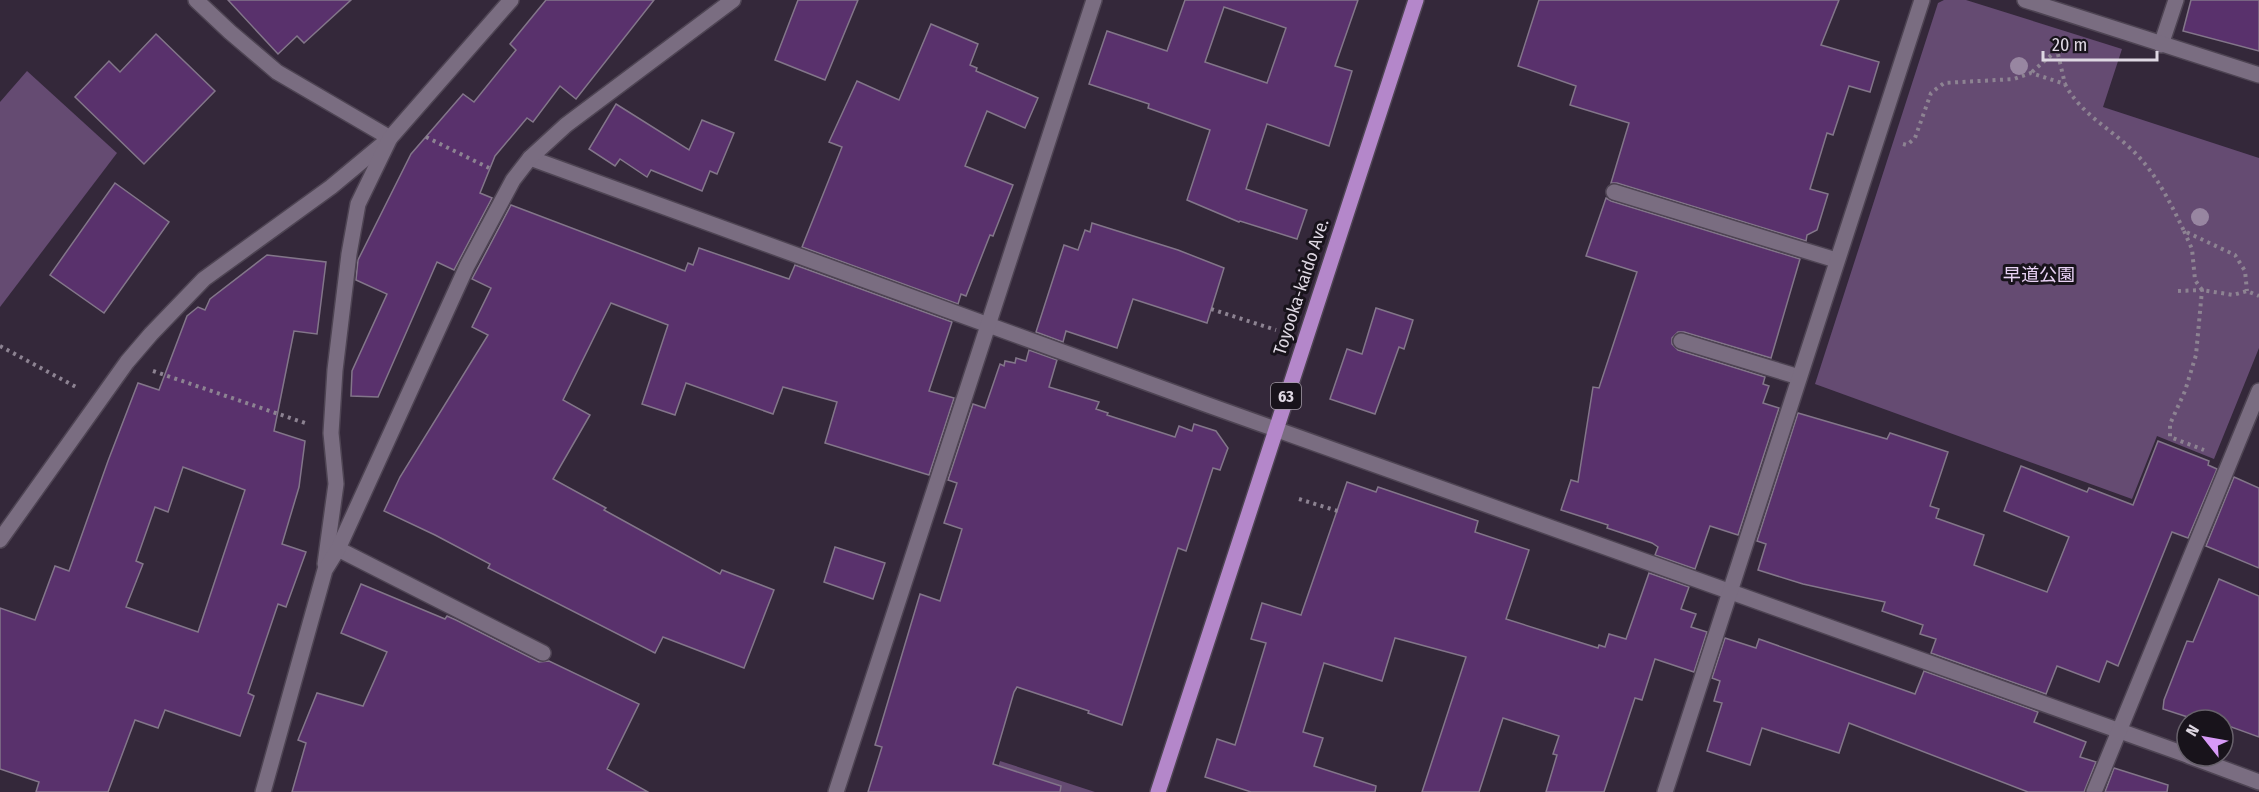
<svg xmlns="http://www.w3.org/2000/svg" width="2259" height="792" font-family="'Fira Sans Condensed','Noto Sans JP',sans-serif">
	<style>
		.green { fill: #654b72 }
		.building { fill: #59316c; stroke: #83768a; stroke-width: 1.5; fill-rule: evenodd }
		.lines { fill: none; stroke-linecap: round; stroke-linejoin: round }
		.lane-casing { stroke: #4e4453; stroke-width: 18 }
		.street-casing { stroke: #4e4453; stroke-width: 18 }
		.primary-casing { stroke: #4e4453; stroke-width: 18 }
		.path { stroke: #8d8392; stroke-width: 4; stroke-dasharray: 3 4.5; stroke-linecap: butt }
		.lane { stroke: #7a6d81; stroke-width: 15 }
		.street { stroke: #7a6d81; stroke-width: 15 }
		.primary { stroke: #b487ca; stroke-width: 15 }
		.tree { fill: #9886a1 }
		.labels { text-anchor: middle; stroke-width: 6; stroke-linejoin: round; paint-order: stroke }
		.shield { fill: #18131b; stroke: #a39ca6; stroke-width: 1.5 }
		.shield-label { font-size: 16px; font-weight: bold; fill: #ded7e2 }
		.park-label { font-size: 18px; fill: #e9d2f5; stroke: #18131b }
		.street-label { font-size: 18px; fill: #ded7e2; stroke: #18131b }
	</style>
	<rect width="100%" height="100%" fill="#34283a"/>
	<g class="green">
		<path d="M1944,0h22l156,49 -19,58 156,51v190l-45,111 -57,-23 -25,63 -317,-115 123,-381z"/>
		<path d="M27,71l90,82 -117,154v-205z"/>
		<path d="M1000,761l95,31h-105z"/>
	</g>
	<g class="building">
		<path d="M228,0h123l-47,43 -7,-7 -19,18z"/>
		<path d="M546,0h108l-78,99 -16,-13 -27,36 -6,-4 -32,38 -15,37 12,5 -38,72 -17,-8 -59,135 -27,-1 1,-25 35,-77 -31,-14 2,-20 53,-106 52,-60 11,8 42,-52 -6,-6z"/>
		<path d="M798,0h60l-33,80 -50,-20z"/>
		<path d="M1185,0h173l-23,66 17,5 -23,75 -62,-22 -21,65 61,21 -10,29 -57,-18 -1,1 -52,-22 23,-70 -62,-22 1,-4 -60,-20 18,-53 60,20zM1224,7l62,21 -19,55 -62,-21z"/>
		<path d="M1539,0h300l-18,45 58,17 -9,30 -21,-6 -16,49 -6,-2 -17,56 18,5 -11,36 -10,5 -1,6 -189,-58h-6l18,-60 -59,-18 6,-19 -58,-20z"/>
		<path d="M2191,0h68v51l-76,-20z"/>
		<path d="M931,24l47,20 -8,21 7,3 -1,3 62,27 -13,30 -38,-17 -22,55 48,19 -20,51 -3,-1 -24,61 -5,-2 -3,10 -156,-57 40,-100 -13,-5 28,-61 42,19z"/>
		<path d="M156,34l59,57 -71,73 -69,-67 34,-36 11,11z"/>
		<path d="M616,104l73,46 13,-30 32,13 -17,41 -7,-3 -8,20 -51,-21 -4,7 -27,-18 -5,7 -26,-17z"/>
		<path d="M115,183l54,39 -65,91 -54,-38z"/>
		<path d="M1606,198l5,3 189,58 -29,99 -87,-26h-6l-6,6v6l6,6 87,27 -2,7 6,2 -6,17 16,5 -41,127 -28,-9 -15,43 -40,-14 3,-8 -6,-4 -45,-15 1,-3 -47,-15 10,-30 7,2 15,-95 6,1 38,-116 -51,-16z"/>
		<path d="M511,205l174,66 3,-8 5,2 6,-17 90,31 6,-14 157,57 -23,69 25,7 -25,77 -104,-32 12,-41 -54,-15 -10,27 -87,-31 -11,32 -33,-11 26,-79 -57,-22 -48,97 27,15 -37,64 53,29 -2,2 116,64 2,-4 52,20 -30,78 -81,-31 -8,16 -167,-85 2,-4 -55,-29 -51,-24 16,-34 88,-142 -16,-8 19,-39 -19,-9z"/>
		<path d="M1092,223l86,27 46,18 -17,55 -74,-24 -16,49 -51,-17 -3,11 -27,-10 28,-87 14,5 7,-20 5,2z"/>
		<path d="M267,255l59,7 -9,72 -23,-3 -20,100 31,10 -6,46 -17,57 24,8 -20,55 -8,-3 -30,89 6,3 -14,40 -75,-26 -7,18 -23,-8 -27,72h-72l3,-10 -39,-13v-161l35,12 20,-54 14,5 39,-110 30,-78 21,7 28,-74 11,-9 7,3 5,-11zM183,467l62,23 -47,142 -72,-25 17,-43 -7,-3 19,-54 13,5z"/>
		<path d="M1376,308l37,12 -9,29 -5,-2 -24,67 -45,-15 17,-50 15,5z"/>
		<path d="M1029,350l28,10 -8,27 50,15 -3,7 12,4 -1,2 68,22 4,-11 13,5 2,-7 22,7 12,17 -8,22 -7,-2 -27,83 -8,-3 -56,177 -34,-12 1,-2 -72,-24 -3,5 -21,72 68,22 -1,6h-192l14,-45 -7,-2 45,-151 20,7 22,-72 -18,-6 13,-40 -9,-3 25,-76 12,4 15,-44 4,2 1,-5 10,2 1,-5 10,3z"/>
		<path d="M1798,413l89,26 3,-6 58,19 -18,54 9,3 -3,9 48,17 -10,30 73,27 22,-55 -65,-26 17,-45 66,26 2,-4 44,17 25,-64 51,20 -1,4 9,4 -29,69 -16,-6 -54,134 -11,-5 -8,21 -42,-16 -11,28 -115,-41 5,-14 -16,-5 3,-9 -41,-14 3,-9 -82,-18 -45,-14 8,-26 -9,-3z"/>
		<path d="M2234,477l25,11v80l-53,-22z"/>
		<path d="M1347,482l29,10 2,-5 100,34 -3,11 54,18 -23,69 92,29 1,-3 6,2 4,-13 17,5 23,-66 40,14 -8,22 15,5 -5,13 16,5 -13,40 -39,-13 -13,41 -7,-2 -31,94h-58l11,-37 -4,-1 6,-18 -56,-18 -24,74h-57l44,-135 -71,-19 -13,43 -58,-18 -21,69 20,6 -9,28 62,20 -1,6h-124l-46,-15 12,-38 18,6 31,-102 -15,-4 11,-36 39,12z"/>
		<path d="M835,547l50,16 -12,36 -49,-17z"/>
		<path d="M2219,579l40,17v141l-36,-13v-4h-12l-12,-4 -2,4 -34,-11 1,-9 23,-59 6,1z"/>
		<path d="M361,584l84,35 2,-3 9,4 83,42 10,-1 90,43 -32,65 41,23h-356l14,-49 -8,-3 19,-47 46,13 24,-54 -46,-19z"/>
		<path d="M1725,638l31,10 3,-9 156,55 9,-23 114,41 -4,10 52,20 -6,15 16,5 -12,30h-56l-179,-69 -10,30 -77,-25 -12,37 -43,-14 15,-48 -8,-2 6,-20 -8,-3z"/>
		<path d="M2114,768l54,17 -1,7h-62z"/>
	</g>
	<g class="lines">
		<g class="lane-casing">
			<g id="lane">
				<path d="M2161,45l15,-45"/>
				<path d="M1614,192l222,68"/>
				<path d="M1681,341l118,36"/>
			</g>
		</g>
		<g class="street-casing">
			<g id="street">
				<path d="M2025,0l234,75"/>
				<path d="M530,158l678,247 979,350"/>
				<path d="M0,540l127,-178 24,-28 53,-55 127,-92 59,-49 -113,-66 -47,-40 -34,-32"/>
				<path d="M338,549l205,104"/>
				<path d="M325,564l11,-80 -5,-51 4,-63 14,-116 9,-50 32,-66 121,-138"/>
				<path d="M2189,756l70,26"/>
				<path d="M263,792l62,-222 13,-21 129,-283 46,-86 17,-22 36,-33 167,-125"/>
				<path d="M836,792l258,-792"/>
				<path d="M1665,792l257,-792"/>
				<path d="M2094,792l165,-401"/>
			</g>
		</g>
		<g class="primary-casing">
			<path id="primary" d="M1158,792l258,-792"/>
		</g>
		<g class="path">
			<path d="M2032,72l25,-22 8,34"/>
			<path d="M426,137l63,31"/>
			<path d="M1903,144l4,1 8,-7 16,-45 13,-10 70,-4 17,-6 34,11c15,29 43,43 66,65 24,22 39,53 53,82l51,24 10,16 2,20"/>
			<path d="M2184,231l8,18 3,31 7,10 31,5 14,-4 12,5"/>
			<path d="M2178,291l24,-1 -6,65 -11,36 -15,33v13l34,13"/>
			<path d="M1211,309l65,21"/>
			<path d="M0,346l76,41"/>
			<path d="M153,371l152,52"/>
			<path d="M1299,499l42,13"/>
		</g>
		<use href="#lane" class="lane"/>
		<use href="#street" class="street"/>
		<use href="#primary" class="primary"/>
	</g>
	<g class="tree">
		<circle cx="2019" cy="66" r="9"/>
		<circle cx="2200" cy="217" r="9"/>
	</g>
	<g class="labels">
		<rect class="shield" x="1271" y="383" width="30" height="26" rx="4.5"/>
		<g class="shield-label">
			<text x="1286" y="402">63</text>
		</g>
		<g class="park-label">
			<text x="2039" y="281">早道公園</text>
		</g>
		<g class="street-label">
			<text transform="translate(1301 287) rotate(-72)" y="6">Toyooka-kaido Ave.</text>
		</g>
	</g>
	<g transform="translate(2205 738) rotate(301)"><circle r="28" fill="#18131b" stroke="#67616b" stroke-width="1.5"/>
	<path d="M0-4.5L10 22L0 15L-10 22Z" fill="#d89af8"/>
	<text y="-9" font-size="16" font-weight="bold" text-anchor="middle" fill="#ded7e2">N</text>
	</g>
	<path d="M2043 51v9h114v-9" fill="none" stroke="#ded7e2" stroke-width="3"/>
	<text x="2052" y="51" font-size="18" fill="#ded7e2" stroke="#18131b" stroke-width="4.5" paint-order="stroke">20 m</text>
</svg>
